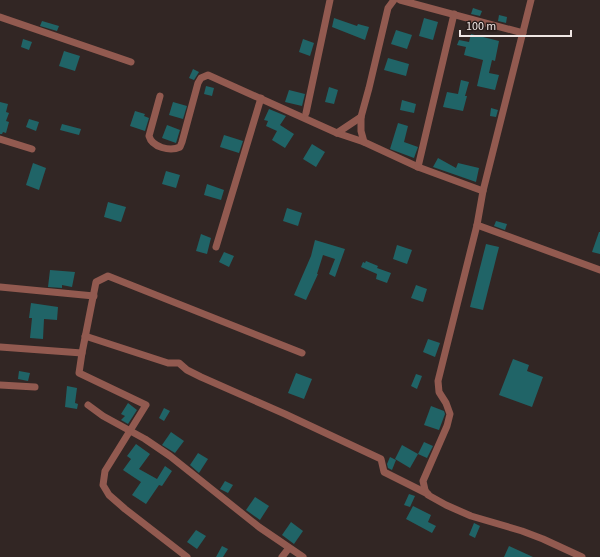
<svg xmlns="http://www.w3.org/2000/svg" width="600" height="557" font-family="'Source Sans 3',sans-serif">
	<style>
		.building { fill: #206467 }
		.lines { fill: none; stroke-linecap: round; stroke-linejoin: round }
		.minor { stroke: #925a50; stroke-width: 7 }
	</style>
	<rect width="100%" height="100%" fill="#322624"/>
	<g class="building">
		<path d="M473,8l9,3 -2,5 -9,-2z"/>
		<path d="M499,15l8,2 -1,6 -8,-2z"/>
		<path d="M334,18l23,8 1,-2 11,3 -4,13 -33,-13z"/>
		<path d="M424,18l14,4 -5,18 -14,-4z"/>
		<path d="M42,21l17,5 -2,5 -17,-5z"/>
		<path d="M396,30l16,5 -5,14 -16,-5z"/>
		<path d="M471,34l28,7 -4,20 -3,-1 -3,13 10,2 -4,15 -18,-4 6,-26 -19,-5 2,-8 -9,-2 2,-5 10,2z"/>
		<path d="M23,39l9,3 -3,8 -8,-3z"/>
		<path d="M303,39l11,4 -4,13 -11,-4z"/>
		<path d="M64,51l16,5 -5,15 -16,-5z"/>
		<path d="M388,58l21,6 -3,12 -22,-6z"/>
		<path d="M193,69l6,3 -5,8 -5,-2z"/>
		<path d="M461,80l8,2 -4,14h2l-4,15 -20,-4 4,-15 11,2z"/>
		<path d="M206,86l8,2 -2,8 -8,-2z"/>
		<path d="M329,87l9,3 -4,14 -9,-2z"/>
		<path d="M289,90l16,4 -3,12 -17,-4z"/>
		<path d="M402,100l14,4 -2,9 -14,-3z"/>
		<path d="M0,102l8,2 -2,8 3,1 -3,8 3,1 -3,11 -3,-1 -1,2h-2z"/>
		<path d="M173,102l14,4 -4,13 -14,-4z"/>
		<path d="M491,108l7,2 -2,7 -6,-1z"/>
		<path d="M269,109l17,7 -6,9 14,9 -9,14 -13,-8 5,-9 -11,-5 2,-5 -4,-1z"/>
		<path d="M135,111l10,3 -1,2 5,2 -4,13 -15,-5z"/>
		<path d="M29,119l10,3 -3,9 -10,-4z"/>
		<path d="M398,123l10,3 -4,16 14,5 -4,11 -24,-9z"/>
		<path d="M62,124l19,5 -2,6 -19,-5z"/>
		<path d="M167,125l13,5 -4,13 -14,-5z"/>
		<path d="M224,135l19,6 -4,12 -19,-6z"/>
		<path d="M312,144l13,8 -9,15 -13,-8z"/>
		<path d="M438,158l18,10 2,-5 21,5 -3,14 -43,-15z"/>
		<path d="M33,163l13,5 -7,22 -13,-5z"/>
		<path d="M166,171l14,4 -4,13 -14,-4z"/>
		<path d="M207,184l17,6 -3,10 -17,-5z"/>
		<path d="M108,202l18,5 -5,15 -17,-5z"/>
		<path d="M287,208l15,5 -4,13 -15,-5z"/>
		<path d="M496,221l11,3 -2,6 -11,-4z"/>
		<path d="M599,232h1v22l-8,-2z"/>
		<path d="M201,234l10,4 -4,16 -11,-3z"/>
		<path d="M315,240l30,9 -10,28 -6,-3 6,-15 -12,-4 -6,19h1l-12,26 -12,-5 17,-39z"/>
		<path d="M486,244l13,3 -16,63 -13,-3z"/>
		<path d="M397,245l15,5 -5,14 -14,-5z"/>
		<path d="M224,252l10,4 -5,11 -10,-5z"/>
		<path d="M366,261l12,5 -1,2 14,5 -4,10 -11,-4 1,-5 -16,-7 2,-5 2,1z"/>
		<path d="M50,270l25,2 -3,15 -10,-2v3l-14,-1z"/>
		<path d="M416,285l11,4 -4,13 -12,-4z"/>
		<path d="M31,303l27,4 -1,13 -13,-1 -1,20 -13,-1 2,-20h-3z"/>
		<path d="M428,339l12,4 -5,14 -12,-5z"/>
		<path d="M513,359l16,6 -2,6 16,6 -11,30 -33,-12z"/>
		<path d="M19,371l11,2 -2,8 -10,-2z"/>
		<path d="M296,373l16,6 -8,20 -16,-6z"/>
		<path d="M416,374l6,2 -5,13 -6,-3z"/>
		<path d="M67,386l10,2 -2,15 3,1 -1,5 -12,-2z"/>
		<path d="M128,403l9,7 -9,14 -7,-4 4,-4 -4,-2z"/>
		<path d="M431,406l13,5 1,3 -6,16 -15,-5z"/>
		<path d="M164,408l6,3 -6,10 -5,-3z"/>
		<path d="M171,432l13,9 -9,12 -13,-8z"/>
		<path d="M424,442l9,4 -6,12 -9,-4z"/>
		<path d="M136,444l14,10 -11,15 18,10 8,-13 7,5 -10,15 -3,-1 -13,19 -14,-9 9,-13 -18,-12 8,-11 -4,-3z"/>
		<path d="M402,445l16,9 -8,14 -15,-9z"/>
		<path d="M198,453l10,6 -9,14 -9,-8z"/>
		<path d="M390,457l6,3 -4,10 -4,-2 -1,-4z"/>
		<path d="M225,481l8,4 -5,8 -8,-4z"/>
		<path d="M409,494l6,2 -5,11 -6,-2z"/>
		<path d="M255,497l14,9 -9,14 -14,-10z"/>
		<path d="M413,506l18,9 -3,7 8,4 -4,7 -26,-14z"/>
		<path d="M291,522l12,9 -9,13 -12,-9z"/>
		<path d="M474,523l6,3 -5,12 -6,-3z"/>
		<path d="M196,530l10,6 -9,13 -10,-7z"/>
		<path d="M222,546l6,3 -5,8h-7z"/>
		<path d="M509,546l24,11h-29z"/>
	</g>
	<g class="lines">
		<g class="minor">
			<path d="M400,0l123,33"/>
			<path d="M531,0l-48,191 -6,34 -39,156 1,11 7,11 4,11 -3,12 -24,55 2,9 3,5 18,10 25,11 51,15 21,8 39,18"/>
			<path d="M0,17l131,45"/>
			<path d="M160,96l-11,40c3,11 21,16 31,11l2,-5 16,-59 3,-5 7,-3 129,58 27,9 54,25 65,24"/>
			<path d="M306,113l24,-113"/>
			<path d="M337,133l24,-16"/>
			<path d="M0,139l32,10"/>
			<path d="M364,142l-3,-11v-14l8,-29 19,-80 6,-8"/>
			<path d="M418,167l36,-153"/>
			<path d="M477,225l123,45"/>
			<path d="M216,247l45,-149"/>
			<path d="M0,287l94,9"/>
			<path d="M85,336l83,27h11l8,7 14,7 84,37 96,45 3,13 44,22"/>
			<path d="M0,347l82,6 -3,20 67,32 -41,66 -2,14 6,10 16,14 62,48"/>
			<path d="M82,353l14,-71 12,-6 194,77"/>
			<path d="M0,385l35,2"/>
			<path d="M88,405l15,11 42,23 25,17 89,71 44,30"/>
			<path d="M282,557l7,-9"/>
		</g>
	</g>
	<path d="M460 30v6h111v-6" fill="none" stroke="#efe6e4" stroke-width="2"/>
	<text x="466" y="30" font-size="12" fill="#efe6e4" stroke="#281c1a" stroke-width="3" paint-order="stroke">100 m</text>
</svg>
